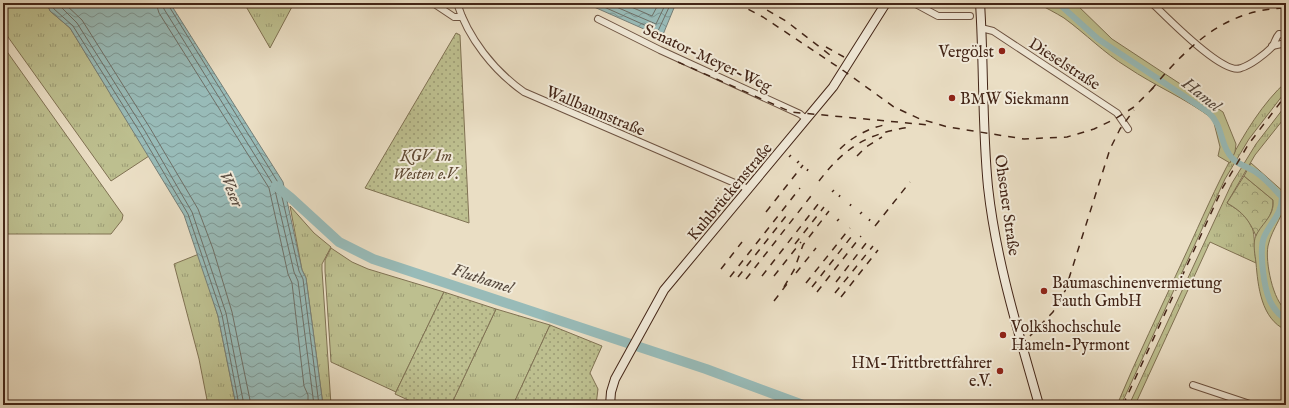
<svg xmlns="http://www.w3.org/2000/svg" width="1289" height="408" font-family="'IM FELL English',serif">
	<style>
		.grass { fill: url(#grass-tufts); stroke: #807253 }
		.forest { fill: url(#forest-crowns); stroke: #807253 }
		.park { fill: #bdbf8f; stroke: #807253 }
		.garden { fill: url(#garden-dots); stroke: #807253 }
		.water { fill: url(#water-waves); stroke: #767f78 }
		.lines { fill: none; stroke-linecap: round; stroke-linejoin: round }
		.shore { stroke: #6e7068; stroke-width: 1 }
		.canal { stroke: #98bbb8; stroke-width: 6 }
		.river { stroke: #98bbb8; stroke-width: 10 }
		.street-casing { stroke: #6d5342; stroke-width: 8 }
		.secondary-casing { stroke: #432517; stroke-width: 10 }
		.street { stroke: #f1ead9; stroke-width: 6 }
		.secondary { stroke: #f1ead9; stroke-width: 8 }
		.rail { stroke: #432517; stroke-width: 1.5; stroke-dasharray: 7 7; stroke-linecap: butt }
		.poi-dot { fill: #8f2418; stroke: #f1ead9; stroke-width: 1.5 }
		.labels { text-anchor: middle; stroke-width: 4; stroke-linejoin: round; paint-order: stroke }
		.poi-label { font-size: 16px; fill: #432517; stroke: #f1ead9; text-anchor: start }
		.street-label { font-size: 16px; fill: #432517; stroke: #f1ead9 }
		.park-label { font-size: 16px; font-style: italic; fill: #624c35; stroke: #f1ead9 }
		.water-label { font-size: 17px; font-style: italic; fill: #584a3f; stroke: #f1ead9 }
	</style>
	<defs>
		<pattern id="grass-tufts" width="24" height="20" patternUnits="userSpaceOnUse"><rect width="24" height="20" fill="#bdbf8f"/><path d="M3 7l-1-3M5 7V3M7 7l1-3M15 17l-1-3M17 17v-4M19 17l1-3" fill="none" stroke="#9b9b74"/></pattern>
		<pattern id="forest-crowns" width="20" height="18" patternUnits="userSpaceOnUse"><rect width="20" height="18" fill="#bdbf8f"/><path d="M2 6a3 3 0 1 1 6 0M12 15a3 3 0 1 1 6 0" fill="none" stroke="#9b9b74"/></pattern>
		<pattern id="garden-dots" width="8" height="8" patternUnits="userSpaceOnUse"><rect width="8" height="8" fill="#bdbf8f"/><path d="M2 2h.1M6 6h.1" fill="none" stroke="#9b9b74" stroke-width="1.8" stroke-linecap="round"/></pattern>
		<pattern id="water-waves" width="16" height="10" patternUnits="userSpaceOnUse"><rect width="16" height="10" fill="#98bbb8"/><path d="M0 5q4-4 8 0t8 0" fill="none" stroke="#7e9895"/></pattern>
	</defs>
	<rect width="100%" height="100%" fill="#eadec4"/>
	<filter id="stains"><feTurbulence type="fractalNoise" baseFrequency=".005" numOctaves="4"/><feColorMatrix values="0 0 0 0 .2 0 0 0 0 .09 0 0 0 0 .02 0 0 0 .5 -.17"/></filter>
	<radialGradient id="worn" r=".72"><stop offset=".6" stop-color="#630" stop-opacity="0"/><stop offset="1" stop-color="#630" stop-opacity=".3"/></radialGradient>
	<g class="grass">
		<path d="M3,3h44l3,8 20,17 79,128 -38,25 -108,-151z"/>
		<path d="M244,3h50l-24,45z"/>
		<path d="M3,46l120,169 -1,5 -11,14h-108z"/>
		<path d="M1286,82v9l-37,48 -24,40 -104,226h-4c20,-48 43,-95 65,-143 26,-55 59,-140 104,-180z"/>
		<path d="M1286,105v11l-31,39 -28,48c33,20 25,27 29,60l-46,-21 -75,163h-6l103,-222 24,-39z"/>
		<path d="M290,206l24,27 17,14 -9,17v6l9,135h-8l-17,-127 -4,-8z"/>
		<path d="M331,248l21,14 16,7 76,23 -48,100 -65,-30 -6,-91v-11z"/>
		<path d="M199,254l19,62 18,89h-28l-9,-46 -25,-95z"/>
		<path d="M496,309l54,16 -37,80h-62z"/>
	</g>
	<path class="forest" d="M1244,176l29,24c1,14 -9,26 -17,36 -7,-16 -13,-24 -29,-33z"/>
	<g class="park">
		<path d="M1037,3h38l37,36 111,73 13,32 -1,8 -5,11 -12,-7 2,-9 -7,-28c-28,-21 -58,-33 -86,-52 -23,-14 -41,-33 -63,-49 -8,-5 -18,-10 -27,-15z"/>
		<path d="M1251,163l35,31c0,21 -14,33 -18,52 -3,16 5,55 18,64v20c-25,-11 -28,-44 -30,-67 -1,-9 -3,-17 -1,-25 5,-14 20,-21 18,-38l-29,-24z"/>
	</g>
	<g class="garden">
		<path d="M456,33l4,2 9,188 -104,-35z"/>
		<path d="M444,292l52,17 -45,96h-32l-24,-11z"/>
		<path d="M550,325l52,21 -12,27 8,16 -2,16h-83z"/>
	</g>
	<g class="water">
		<path d="M47,3h123l113,179 19,88 4,8 17,127h-87l-18,-89 -34,-101 -114,-187 -20,-17z"/>
		<path d="M585,3h91l-14,34z"/>
	</g>
	<g class="lines">
		<g class="shore">
			<path d="M51,3l3,6 19,17 68,108 47,80 34,101 17,90"/>
			<path d="M57,3l20,20 68,108 47,81 34,101 18,92"/>
			<path d="M64,3l18,17 68,108 48,81 15,40 19,63 19,93"/>
			<path d="M156,3l3,10 110,175 19,86 4,9 12,103 4,9v10"/>
			<path d="M162,3l2,6 110,177 20,86 4,9 16,124"/>
			<path d="M167,3l112,181 20,87 4,8 16,126"/>
			<path d="M595,3l63,28 13,-28"/>
			<path d="M607,3l49,21 10,-21"/>
			<path d="M622,3l30,13 7,-13"/>
		</g>
		<path class="canal" d="M1058,3l40,36 110,73c16,14 11,32 24,46 6,7 17,9 25,15 9,6 17,16 25,24 0,16 -10,24 -17,38 -7,12 -1,53 5,66 4,8 9,14 16,18"/>
		<path class="river" d="M276,186l15,12 48,44 34,17 333,110 97,36"/>
		<g class="street-casing">
			<g id="street">
				<path d="M433,3l21,14h8"/>
				<path d="M457,3c11,35 37,68 67,89l220,95 4,3"/>
				<path d="M914,3l24,13h32"/>
				<path d="M1152,3c14,13 71,73 89,65 10,-3 24,-14 31,-21 3,-4 3,-9 7,-13l7,1"/>
				<path d="M598,19l62,31 140,64 6,5"/>
				<path d="M981,28l12,3 124,82 11,16"/>
				<path d="M1272,46l14,-3"/>
				<path d="M1193,385l60,20"/>
			</g>
		</g>
		<g class="secondary-casing">
			<g id="secondary">
				<path d="M980,3c4,61 2,123 8,184 8,74 31,147 51,218"/>
				<path d="M610,405l1,-13 4,-13 49,-89 169,-203 53,-84"/>
			</g>
		</g>
		<use href="#street" class="street"/>
		<use href="#secondary" class="secondary"/>
		<g class="rail">
			<path d="M736,3l27,14 81,54 50,36 26,12 28,8 76,12 43,-2 27,-8 21,-10 19,-12 20,-20"/>
			<path d="M755,3l31,18 44,34"/>
			<path d="M826,47l18,10"/>
			<path d="M678,62l113,50 138,13"/>
			<path d="M1151,90c37,-44 74,-81 135,-82"/>
			<path d="M840,149c13,-13 31,-22 49,-25"/>
			<path d="M857,156l9,-9 16,-10"/>
			<path d="M789,157l2,-2"/>
			<path d="M797,163l2,-2"/>
			<path d="M807,171l1,-2"/>
			<path d="M819,181c26,-34 49,-48 92,-54"/>
			<path d="M832,192l2,-2"/>
			<path d="M839,197l1,-2"/>
			<path d="M850,206l1,-2"/>
			<path d="M766,212l37,-47"/>
			<path d="M860,214l2,-2"/>
			<path d="M837,221l2,-2"/>
			<path d="M869,221l1,-2"/>
			<path d="M875,226l35,-44"/>
			<path d="M795,244l29,-37"/>
			<path d="M721,269l21,-27"/>
			<path d="M796,273l20,-25"/>
			<path d="M762,276l57,-73"/>
			<path d="M774,276l27,-34"/>
			<path d="M730,277l70,-89"/>
			<path d="M738,277l52,-66"/>
			<path d="M746,279l65,-83"/>
			<path d="M836,282l31,-40"/>
			<path d="M806,283l44,-55"/>
			<path d="M784,287l10,-17 9,-25 26,-34"/>
			<path d="M812,287l43,-55"/>
			<path d="M817,292l44,-56"/>
			<path d="M835,293l38,-47"/>
			<path d="M841,297l37,-47"/>
			<path d="M774,301l13,-17"/>
			<path d="M1030,336l23,-24 12,-21 45,-142 10,-20 14,-19"/>
			<path d="M1123,405l100,-218 25,-42 38,-50"/>
		</g>
	</g>
	<g class="poi-dot">
		<circle cx="1002" cy="51" r="4"/>
		<circle cx="952" cy="98" r="4"/>
		<circle cx="1044" cy="291" r="4"/>
		<circle cx="1003" cy="335" r="4"/>
		<circle cx="1000" cy="371" r="4"/>
	</g>
	<g class="labels">
		<g class="poi-label">
			<text x="994" y="57" text-anchor="end">Vergölst</text>
			<text x="960" y="104">BMW Siekmann</text>
			<text x="1052" y="288">Baumaschinenvermietung<tspan x="1052" dy="18">Fauth GmbH</tspan></text>
			<text x="1011" y="332">Volkshochschule<tspan x="1011" dy="18">Hameln-Pyrmont</tspan></text>
			<text x="992" y="368" text-anchor="end">HM-Trittbrettfahrer<tspan x="992" dy="18">e.V.</tspan></text>
		</g>
		<g class="street-label">
			<text transform="translate(708 57) rotate(25)" y="6">Senator-Meyer-Weg</text>
			<text transform="translate(1065 63) rotate(33)" y="6">Dieselstraße</text>
			<text transform="translate(596 110) rotate(23)" y="6">Wallbaumstraße</text>
			<text transform="translate(729 191) rotate(-50)" y="6">Kuhbrückenstraße</text>
			<text transform="translate(1008 205) rotate(82)" y="6">Ohsener Straße</text>
		</g>
		<g class="park-label">
			<text x="426" y="161">KGV Im<tspan x="426" dy="18">Westen e.V.</tspan></text>
		</g>
		<g class="water-label">
			<text transform="translate(1202 94) rotate(38)" y="6">Hamel</text>
			<text transform="translate(232 189) rotate(68)" y="6">Weser</text>
			<text transform="translate(483 278) rotate(18)" y="6">Fluthamel</text>
		</g>
	</g>
	<rect width="1289" height="408" fill="none" stroke="#eadec4" stroke-width="16"/>
	<rect x="4" y="4" width="1281" height="400" fill="none" stroke="#432517" stroke-width="2"/>
	<rect x="8" y="8" width="1273" height="392" fill="none" stroke="#432517"/>
	<rect width="100%" height="100%" filter="url(#stains)"/>
	<rect width="100%" height="100%" fill="url(#worn)"/>
</svg>
